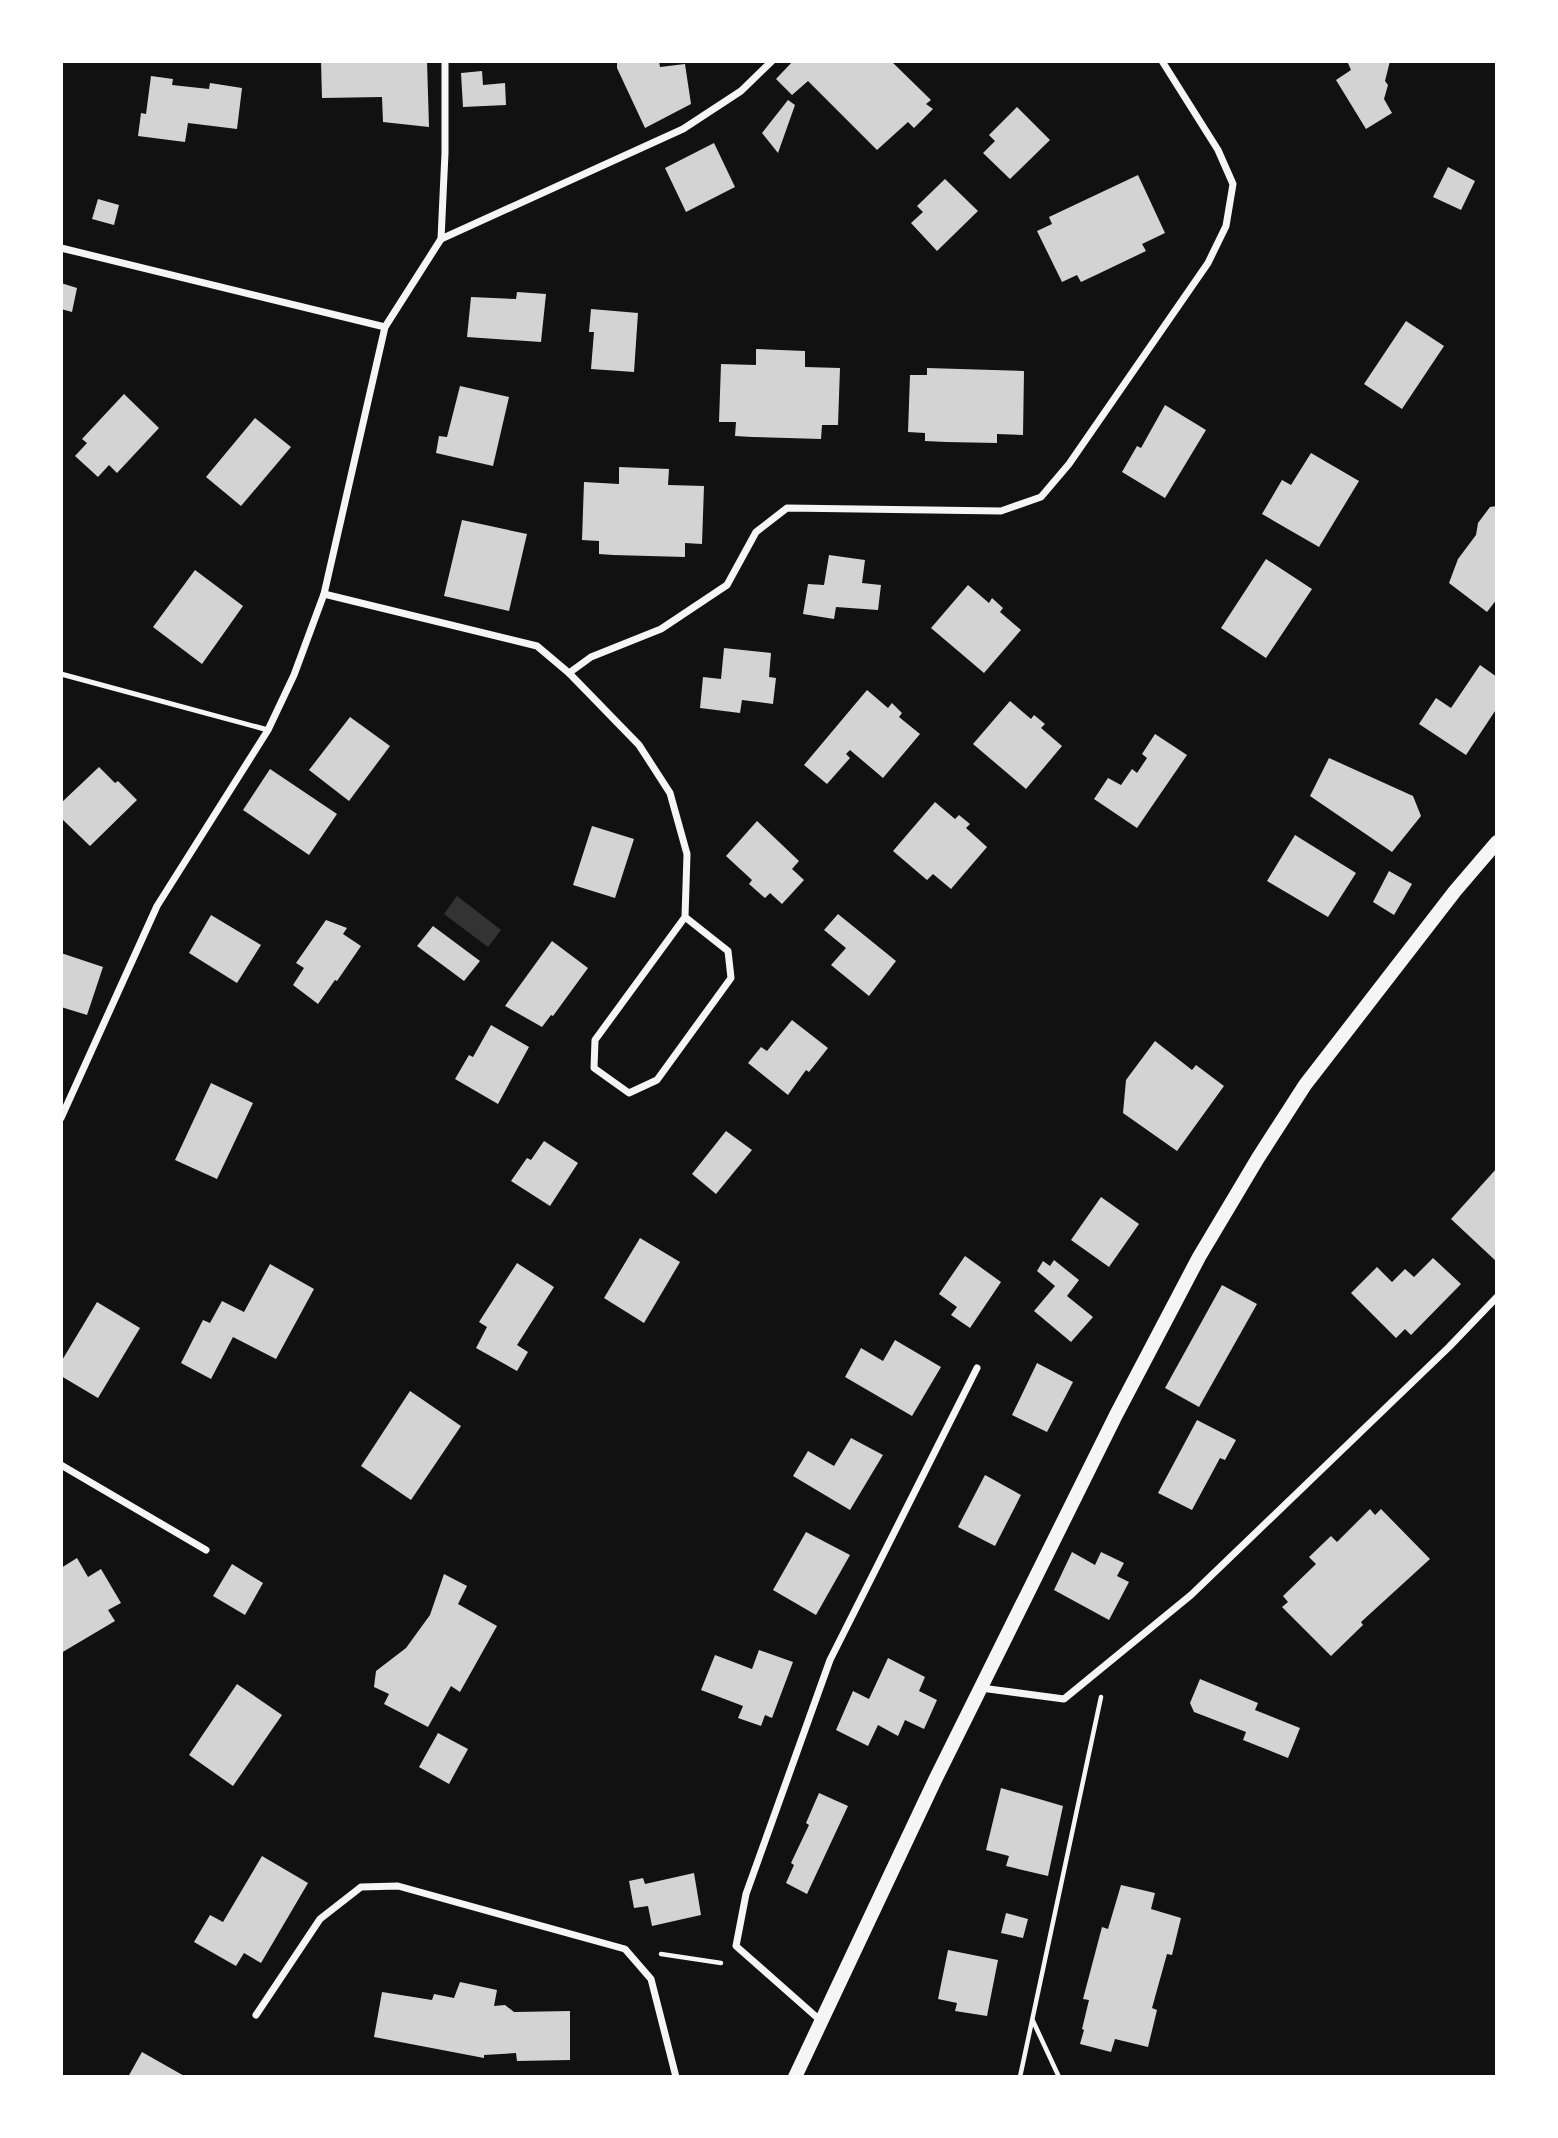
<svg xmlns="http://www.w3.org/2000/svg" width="1558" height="2138" font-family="'Varela Round',sans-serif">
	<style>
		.water { fill: #333 }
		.building { fill: #d3d3d3 }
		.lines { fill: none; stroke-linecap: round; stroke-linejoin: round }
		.path { stroke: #f5f5f5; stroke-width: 4.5 }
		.service { stroke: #f5f5f5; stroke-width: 5 }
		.minor { stroke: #f5f5f5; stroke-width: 7 }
		.secondary { stroke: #f5f5f5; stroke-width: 14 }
	</style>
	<rect width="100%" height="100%" fill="#111"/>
	<path class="water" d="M457,896l44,34 -13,17 -44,-33z"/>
	<g class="building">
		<path d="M321,61h106l2,66 -46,-5 -1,-25 -60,1z"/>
		<path d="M617,61h42l1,6 25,-3 6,40 -46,24 -28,-60z"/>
		<path d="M793,61h98l40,39 -5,4 7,5 -19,19 -6,-6 -31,28 -69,-69 -16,14 -16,-16z"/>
		<path d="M1347,61h43l-5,20 3,4 -4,14 8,14 -26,16 -30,-49 15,-10z"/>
		<path d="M482,71l1,14 22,-2 1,22 -43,2 -2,-34z"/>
		<path d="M151,76l22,3 -1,6 37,4 1,-6 32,5 -5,41 -49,-6 -3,19 -47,-6 3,-23 5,1z"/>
		<path d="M788,100l7,5 -17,48 -16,-20z"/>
		<path d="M1017,107l33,33 -40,39 -27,-26 12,-12 -6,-6z"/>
		<path d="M714,143l21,44 -49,25 -21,-44z"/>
		<path d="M1448,167l27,14 -14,29 -28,-13z"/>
		<path d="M1138,175l27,58 -23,11 4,7 -48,23 -17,8 -4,-7 -15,7 -25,-51 15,-7 -3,-7z"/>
		<path d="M945,179l33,32 -41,40 -26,-28 12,-11 -6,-6z"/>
		<path d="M98,199l21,6 -5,20 -22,-6z"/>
		<path d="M61,283l16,5 -5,24 -11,-3z"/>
		<path d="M517,292l29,2 -5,48 -74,-5 4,-40 45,2z"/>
		<path d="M591,309l47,4 -4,59 -43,-3 3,-37h-5z"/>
		<path d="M1406,321l38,25 -42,63 -38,-25z"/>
		<path d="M756,349l49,2v16l35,1 -2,57h-16l-1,14 -69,-2 -17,-1 1,-14h-17l2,-58 35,1z"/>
		<path d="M927,368l97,3 -1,64 -26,-1v9l-51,-1 -21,-1v-8l-17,-1 2,-57h17z"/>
		<path d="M460,386l49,11 -16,69 -57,-13 3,-17 8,1z"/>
		<path d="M124,394l35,34 -42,45 -8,-8 -11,12 -23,-21 12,-13 -5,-4z"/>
		<path d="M1165,405l41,25 -41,68 -43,-26 15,-26 4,2z"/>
		<path d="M255,418l36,29 -50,59 -35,-29z"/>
		<path d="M1311,453l48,28 -40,66 -57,-33 20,-34 9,5z"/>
		<path d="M619,467l50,2 -1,16 36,1 -2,58 -17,-1v14l-72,-2 -14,-1v-13l-17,-1 2,-58 35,2z"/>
		<path d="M1497,506v93l-10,13 -38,-29 9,-24 18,-24 2,-12 12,-16z"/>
		<path d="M462,520l65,14 -18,77 -65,-15z"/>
		<path d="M829,555l36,5 -3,23 19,2 -3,25 -42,-3 -2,12 -31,-5 5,-30 16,1z"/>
		<path d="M1266,559l46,30 -46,69 -45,-30z"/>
		<path d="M195,570l48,36 -41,58 -49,-37z"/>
		<path d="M968,585l21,18 3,-5 11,10 -3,4 21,18 -37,43 -53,-45z"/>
		<path d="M724,648l47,5 -2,24 7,1 -3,26 -31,-4 -2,13 -40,-5 3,-31 18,2z"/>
		<path d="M1480,665l17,12v31l-31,47 -47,-31 17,-26 15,10z"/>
		<path d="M867,690l21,18 4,-5 10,10 -3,4 21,17 -37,44 -33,-28 -4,4 4,4 -23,26 -23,-19z"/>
		<path d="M1010,701l21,18 3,-4 11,9 -4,4 21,18 -36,43 -53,-45z"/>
		<path d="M350,717l40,29 -41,55 -40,-31z"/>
		<path d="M1155,734l32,21 -50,73 -43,-29 14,-21 13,7 11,-16 5,4 10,-15 -5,-4z"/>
		<path d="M1329,758l84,38 8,20 -29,36 -82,-56z"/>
		<path d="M99,767l16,16 3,-2 19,19 -47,46 -29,-28v-15z"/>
		<path d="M270,769l67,45 -28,41 -66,-45z"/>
		<path d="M935,802l20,17 4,-4 11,9 -4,4 21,19 -36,42 -18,-15 -6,6 -34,-29z"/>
		<path d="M757,821l42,40 -7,8 12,11 -22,24 -12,-11 -5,5 -16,-14 3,-4 -26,-24z"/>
		<path d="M592,826l42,13 -19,59 -42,-13z"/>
		<path d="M1295,835l61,38 -28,44 -61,-36z"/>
		<path d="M1389,871l23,13 -18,31 -21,-13z"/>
		<path d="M838,914l58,47 -27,35 -38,-31 15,-17 -22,-18z"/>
		<path d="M211,915l50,30 -24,38 -48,-30z"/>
		<path d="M326,920l21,8 -4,6 18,12 -24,35 -2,-1 -17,24 -25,-19 11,-17 -8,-5z"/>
		<path d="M433,926l47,35 -16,20 -47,-35z"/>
		<path d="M552,941l36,27 -35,48 -2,-1 -9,12 -37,-21z"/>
		<path d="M61,953l42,14 -16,48 -26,-8z"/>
		<path d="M792,1020l36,28 -19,24 -3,-2 -18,25 -40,-32 13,-16 6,4z"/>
		<path d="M491,1025l38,22 -31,57 -43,-25 14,-24 4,2z"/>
		<path d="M1155,1041l37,29 4,-5 28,21 -47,65 -54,-38 3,-33z"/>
		<path d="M211,1083l42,20 -36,76 -42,-19z"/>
		<path d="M726,1131l26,19 -36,44 -24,-20z"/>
		<path d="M544,1141l34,22 -28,43 -39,-25 16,-23 4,2z"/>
		<path d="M1497,1168v94l-46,-43z"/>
		<path d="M1101,1197l38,27 -30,43 -38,-27z"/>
		<path d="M640,1238l40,24 -36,61 -40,-25z"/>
		<path d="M965,1256l36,26 -31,46 -19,-13 6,-8 -18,-13z"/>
		<path d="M1433,1258l28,26 -50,51 -6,-6 -9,9 -45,-45 26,-26 15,15 13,-13 9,8z"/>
		<path d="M1054,1260l25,20 -12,16 26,21 -22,25 -37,-31 21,-25 -18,-15 6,-10 7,5z"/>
		<path d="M517,1263l37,24 -37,58 11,7 -11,19 -41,-23 11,-21 -8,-5z"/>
		<path d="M270,1264l44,25 -38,70 -43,-22 -22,42 -30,-16 22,-43 7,3 12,-22 22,11z"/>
		<path d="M1222,1285l35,19 -58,103 -34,-19z"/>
		<path d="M97,1302l43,26 -42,70 -37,-22v-14z"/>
		<path d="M895,1340l46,27 -29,49 -67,-39 16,-29 22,13z"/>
		<path d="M1037,1363l36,19 -26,50 -35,-17z"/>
		<path d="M410,1391l51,35 -50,74 -50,-34z"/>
		<path d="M1197,1420l39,20 -11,20 -5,-2 -28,52 -34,-17z"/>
		<path d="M851,1438l32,17 -33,55 -57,-34 15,-25 26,15z"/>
		<path d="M985,1475l36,20 -26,51 -37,-19z"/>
		<path d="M1370,1509l5,6 6,-6 49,50 -69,63 2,3 -32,31 -49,-49 6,-5 -5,-6 33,-32 -7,-7 22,-21 6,6z"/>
		<path d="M806,1532l44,23 -34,60 -43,-25z"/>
		<path d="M1072,1552l23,13 6,-13 23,11 -7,13 12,6 -20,38 -55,-30z"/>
		<path d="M77,1558l11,19 13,-8 20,34 -13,7 7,11 -54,32v-85z"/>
		<path d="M232,1564l31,19 -18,32 -32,-19z"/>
		<path d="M444,1574l23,12 -9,18 39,22 -37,66 -9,-6 -23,41 -44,-23 5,-10 -15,-7 2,-16 30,-23 24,-33z"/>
		<path d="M759,1650l34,12 -21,56 -7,-3 -4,11 -23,-8 5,-12 -42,-16 14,-35 37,14z"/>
		<path d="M888,1658l37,19 -6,14 18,9 -13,29 -19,-9 -7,16 -20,-11 -10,21 -32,-16 17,-39 16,8z"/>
		<path d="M1200,1679l58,24 -3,7 45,18 -12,30 -45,-18 3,-8 -52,-20 -4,-9z"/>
		<path d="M237,1684l45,31 -49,71 -44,-31z"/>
		<path d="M438,1733l30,16 -19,35 -30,-17z"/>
		<path d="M1001,1788l62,18 -15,70 -42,-10 3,-10 -23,-6z"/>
		<path d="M819,1793l29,13 -41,88 -21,-11 8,-18 -3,-2 18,-38 -3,-2z"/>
		<path d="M262,1856l46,27 -47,80 -17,-10 -8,13 -42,-24 16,-27 13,7z"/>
		<path d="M694,1873l7,42 -49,11 -4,-20 -14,2 -5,-27 14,-3 2,6z"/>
		<path d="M1121,1885l34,8 -4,16 30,9 -9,37 -5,-1 -15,54 5,2 -9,37 -33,-8 -4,13 -31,-8 4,-14 -2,-1 7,-29 -6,-1 19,-72 6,2z"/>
		<path d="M1006,1913l22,6 -5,19 -22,-5z"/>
		<path d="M948,1950l50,10 -11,56 -32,-5 2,-8 -19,-4z"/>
		<path d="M460,1982l37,8 -3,16 11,-1 9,7 56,-1v49l-53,1 -1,-8 -32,2v3l-110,-21 8,-45 50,8 2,-6 20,4z"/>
		<path d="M142,2052l44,25h-58z"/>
	</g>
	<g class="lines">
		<g class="path">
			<path d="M661,1954l60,9"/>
			<path d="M1033,2021l26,56"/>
			<path d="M1020,2077l81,-380"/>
		</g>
		<path class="service" d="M61,674l207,56"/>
		<g class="minor">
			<path d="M441,239l4,-86v-92"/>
			<path d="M61,248l324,79"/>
			<path d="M324,594l213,52 32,27 70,72 31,48 17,61 -2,63 -90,123 -1,28 35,25 28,-13 74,-102 -3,-27 -43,-34"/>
			<path d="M569,673l22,-16 70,-28 66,-44 29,-53 31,-24 214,3 40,-14 28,-33 139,-201 18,-37 7,-42 -15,-34 -56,-89"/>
			<path d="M61,1118l96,-212 111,-176 26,-55 30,-81 61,-267 56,-88 242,-110 58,-38 31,-30"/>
			<path d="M61,1465l145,85"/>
			<path d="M981,1688l83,11 127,-104 258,-248 48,-50"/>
			<path d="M256,2015l64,-96 41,-32 37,-1 227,63 26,30 25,98"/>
			<path d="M821,2021l-85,-75 10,-52 84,-234 147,-292"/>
		</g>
		<path class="secondary" d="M795,2077l140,-297 181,-365 83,-158 59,-99 47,-73 150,-194 42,-49"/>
	</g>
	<rect width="1558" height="2138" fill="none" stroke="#ffffff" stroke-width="126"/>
</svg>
